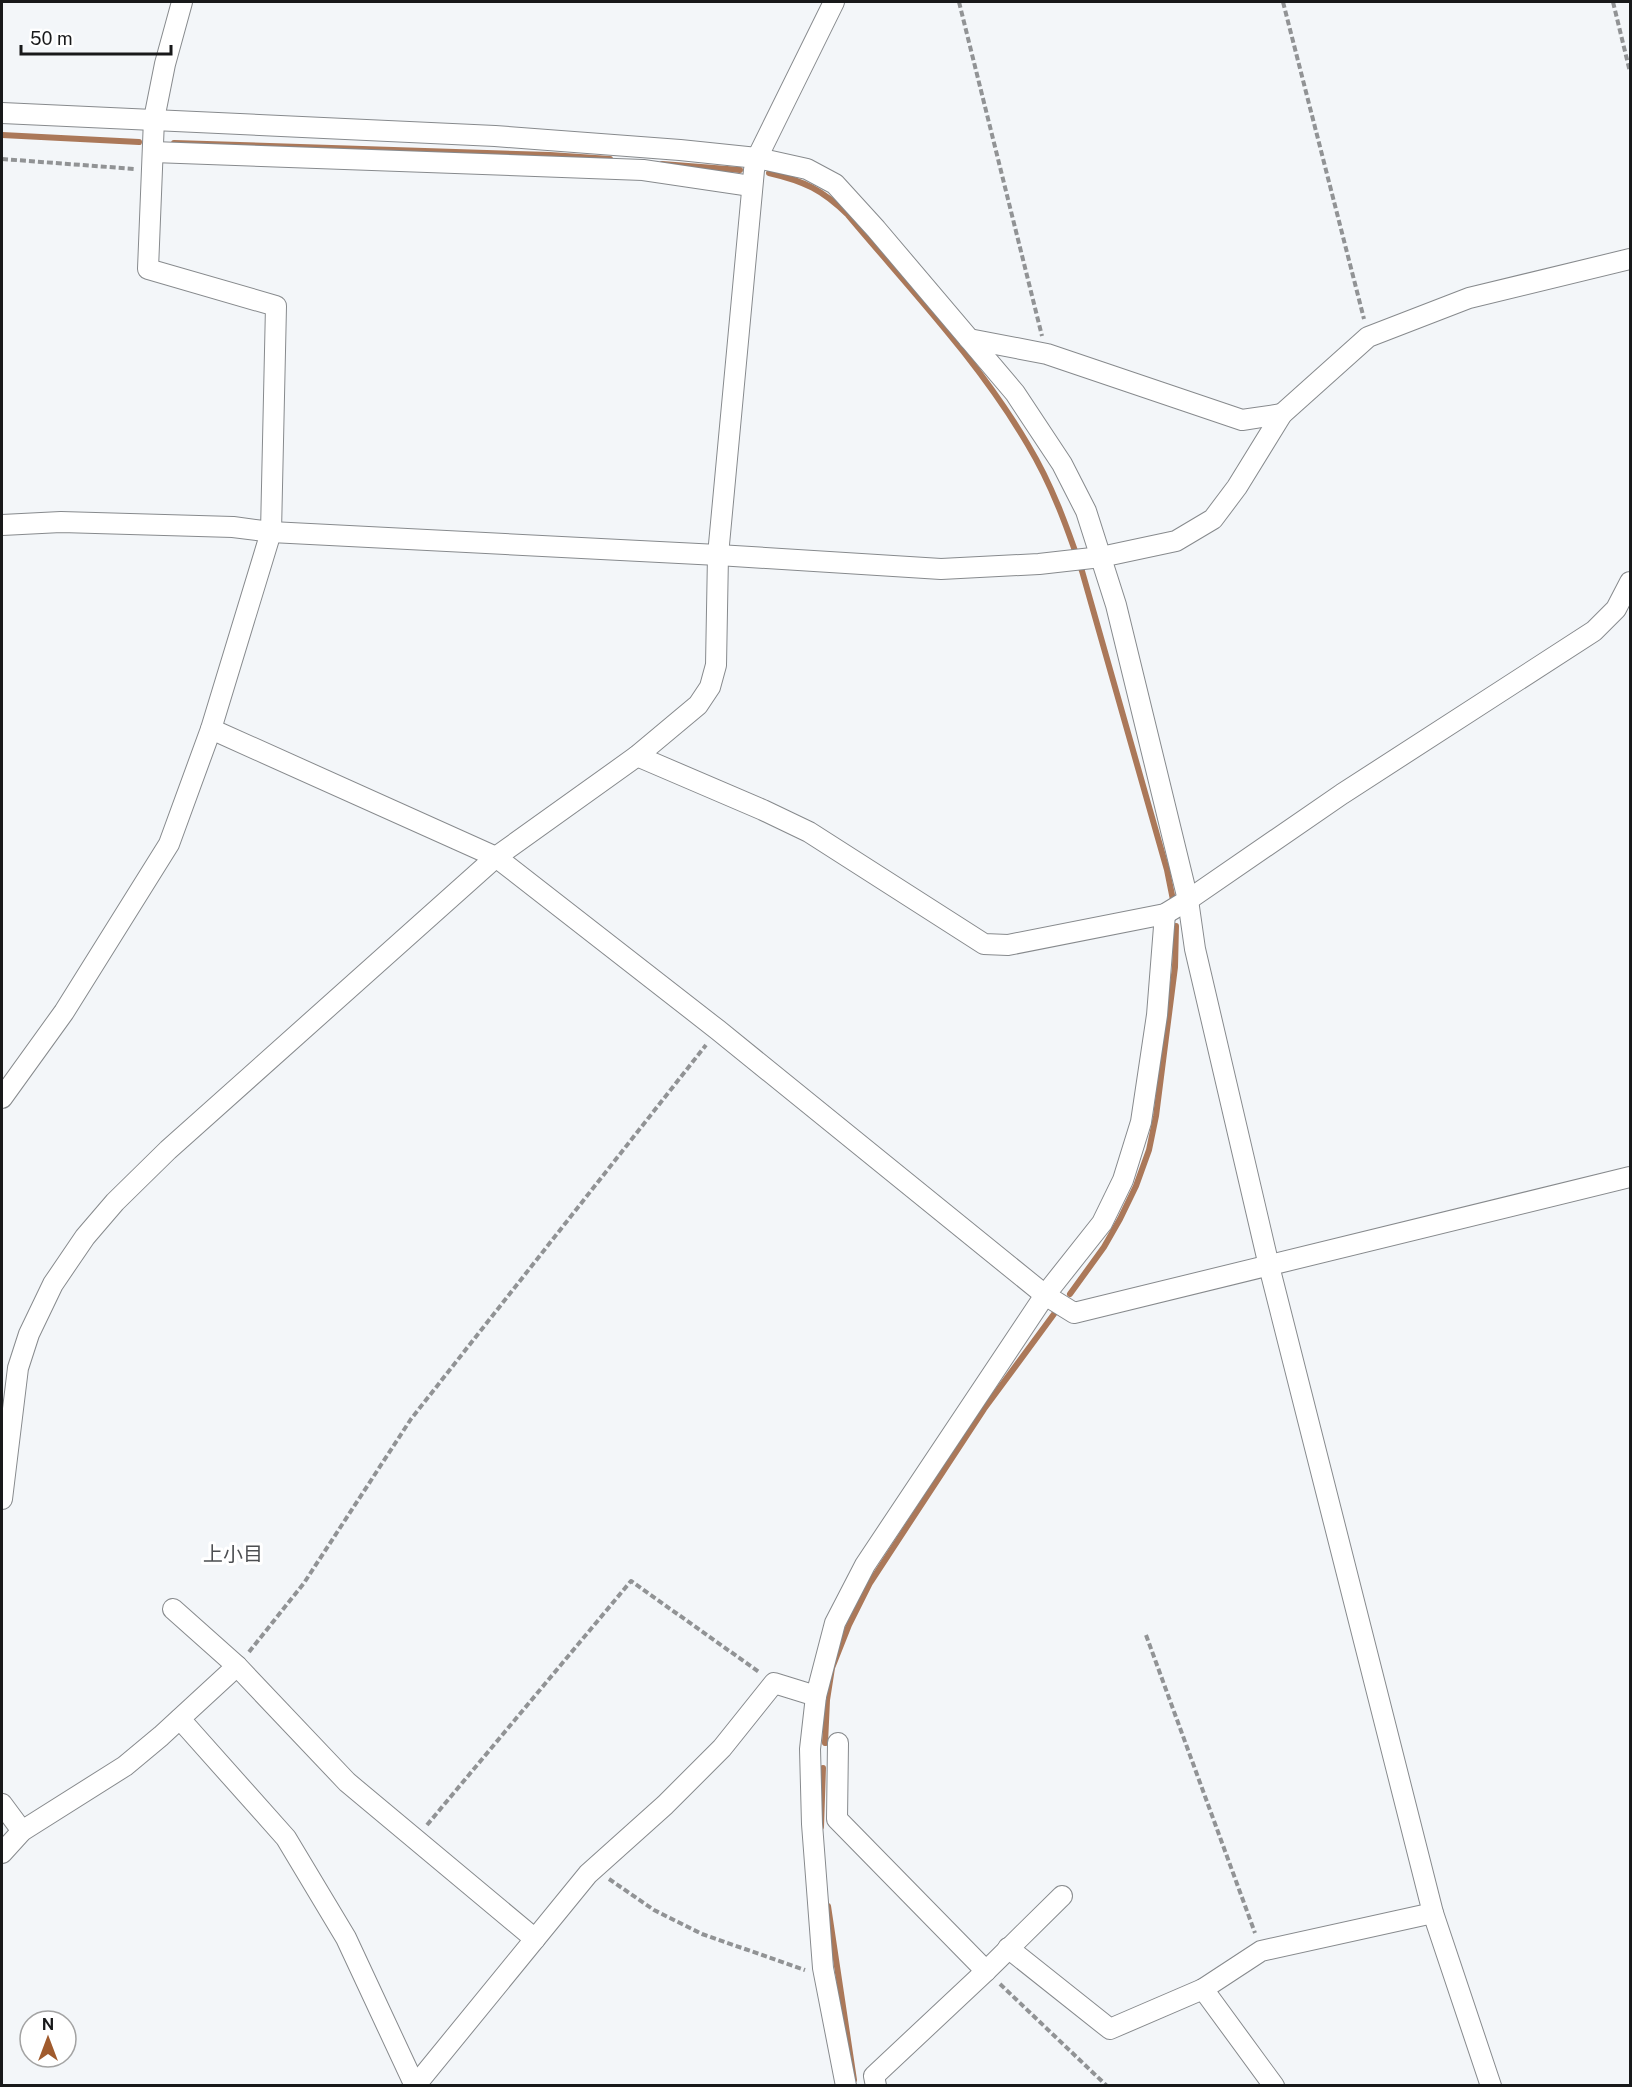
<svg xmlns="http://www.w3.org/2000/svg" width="1632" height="2087" font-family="'Public Sans','Noto Sans JP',sans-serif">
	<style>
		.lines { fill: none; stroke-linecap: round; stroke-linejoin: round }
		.stream { stroke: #ab7859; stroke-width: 6 }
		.minor-casing { stroke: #878a8d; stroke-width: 22 }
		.path { stroke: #919395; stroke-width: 4; stroke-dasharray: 6 3; stroke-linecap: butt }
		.minor { stroke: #fff; stroke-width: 20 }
		.labels { text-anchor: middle; stroke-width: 6; stroke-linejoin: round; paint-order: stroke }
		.quarter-label { font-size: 20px; fill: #4c4e51; stroke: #fff }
	</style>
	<rect width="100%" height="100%" fill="#f3f6f9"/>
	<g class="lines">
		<g class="stream">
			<path d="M2,135l137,7"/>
			<path d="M174,143l376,12 60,4"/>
			<path d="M662,164l78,6"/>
			<path d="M769,173c35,8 54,17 79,42 62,74 131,146 180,230 24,40 39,82 54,126l85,299 6,30"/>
			<path d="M1070,1294l34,-47 16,-28 16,-33 13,-36 7,-34 19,-149 1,-41"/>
			<path d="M825,1743l2,-43 5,-32 17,-43 21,-42 114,-174 70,-95"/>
			<path d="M821,1827l2,-59"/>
			<path d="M828,1906l26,174"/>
		</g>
		<g class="minor-casing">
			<g id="minor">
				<path d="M2,113l493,23 185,14 77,8 50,11 28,15 41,45 139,164 47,71 24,47 30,94 72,295 7,49 74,317 164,647 58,173"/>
				<path d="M153,152l490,18 108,16"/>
				<path d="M969,339l78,15 195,66 40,-6"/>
				<path d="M2,525l59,-3 172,5 38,5 447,23 223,14 98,-5 62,-7 75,-16 37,-22 24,-32 45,-73 86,-77 101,-39 161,-39"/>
				<path d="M211,729l285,128 222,173 327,265 29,18 556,-136"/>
				<path d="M637,756l126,54 46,22 175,112 24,1 157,-31 23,-14 154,-106 252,-163 22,-22 14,-27"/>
				<path d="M2,1098l62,-86 105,-168 42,-115 60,-197 5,-226 -128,-37 6,-150 11,-55 17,-62"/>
				<path d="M2,1499l16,-131 11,-34 24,-50 32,-47 30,-35 53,-52 328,-293 141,-101 61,-51 12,-18 6,-22 2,-110 36,-385 3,-12 77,-156"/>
				<path d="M173,1609l64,57 110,116 188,157"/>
				<path d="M180,1719l106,119 60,100 69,148"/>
				<path d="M838,1743l-1,76 149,152"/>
				<path d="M2,1804l20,27"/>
				<path d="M2,1853l20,-22 103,-65 36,-30 76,-70"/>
				<path d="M1008,1948l102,81 93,-40 58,-38 172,-38"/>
				<path d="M1203,1989l71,97"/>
				<path d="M415,2086l173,-212 77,-69 57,-57 52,-65 42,13"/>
				<path d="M846,2086l-23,-118 -11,-144 -2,-75 6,-53 19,-73 30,-58 180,-270 57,-72 21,-43 18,-58 16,-107 8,-101"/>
				<path d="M876,2086l-2,-10 112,-105 76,-75"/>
			</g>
		</g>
		<g class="path">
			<path d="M959,2l83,334"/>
			<path d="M1283,2l81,317"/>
			<path d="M1613,2l17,70"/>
			<path d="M2,159l133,10"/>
			<path d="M1146,1635l109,298"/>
			<path d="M249,1652l55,-69 107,-164 295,-374"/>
			<path d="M427,1825l204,-244 128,91"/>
			<path d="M609,1879l45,31 48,24 103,36"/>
			<path d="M1000,1984l107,102"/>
		</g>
		<use href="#minor" class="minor"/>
	</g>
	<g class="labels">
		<g class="quarter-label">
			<text x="233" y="1561">上小目</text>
		</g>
	</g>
	<rect width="1632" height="2087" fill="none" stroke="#18191a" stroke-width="6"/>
	<g transform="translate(48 2039)"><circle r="28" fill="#ffffff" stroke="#a3a3a3" stroke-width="1.5"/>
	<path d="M0-4.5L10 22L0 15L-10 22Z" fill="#a05b2d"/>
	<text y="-9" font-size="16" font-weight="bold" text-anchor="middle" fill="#18191a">N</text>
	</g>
	<path d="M21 45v9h150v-9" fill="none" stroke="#18191a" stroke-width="3"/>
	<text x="30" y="45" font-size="18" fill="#18191a" stroke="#ffffff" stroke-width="4.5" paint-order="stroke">50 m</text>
</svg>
